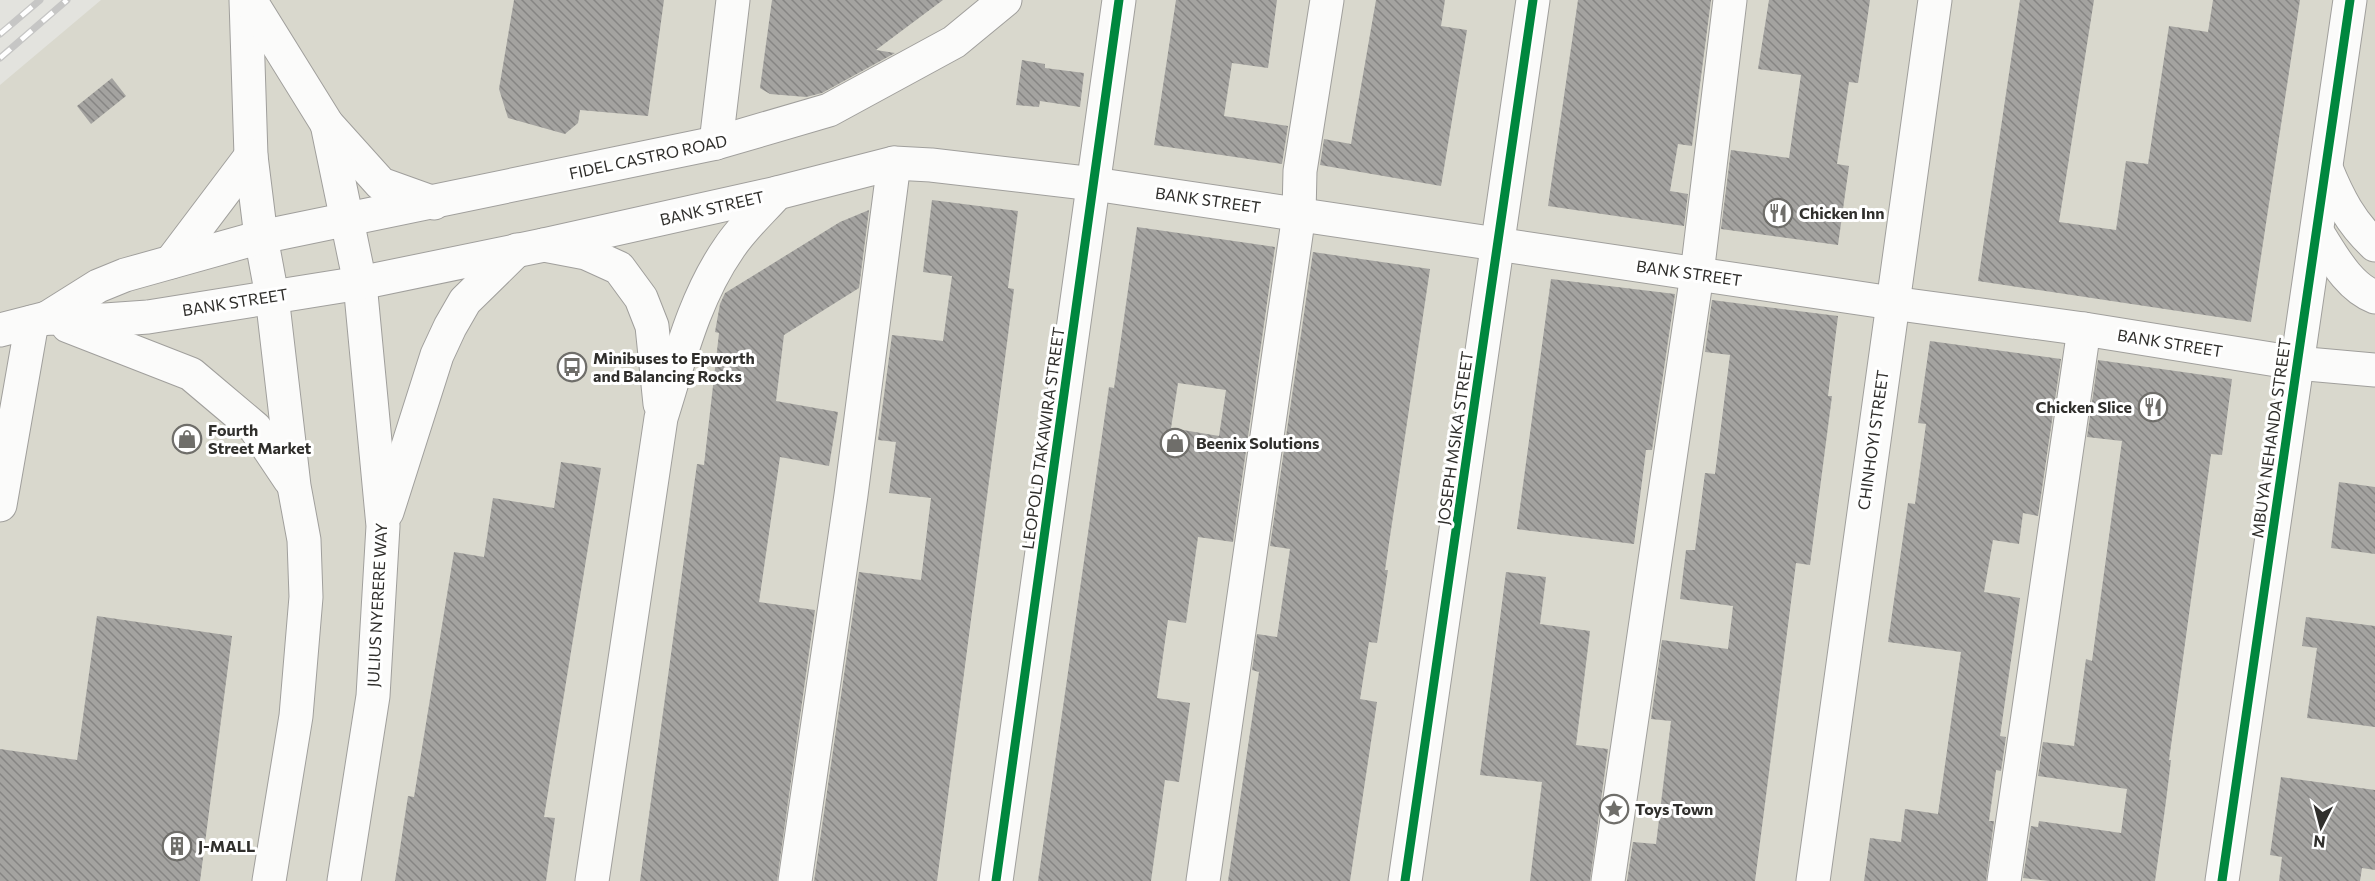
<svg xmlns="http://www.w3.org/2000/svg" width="2375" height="881" font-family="Commissioner,sans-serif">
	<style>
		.built { fill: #d9d8cd }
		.building { fill: url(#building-back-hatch); fill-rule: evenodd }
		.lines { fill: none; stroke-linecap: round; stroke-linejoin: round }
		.minor-casing { stroke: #a09f9c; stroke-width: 35 }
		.major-casing { stroke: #a09f9c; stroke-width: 35 }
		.minor { stroke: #fbfbfa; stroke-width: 33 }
		.major { stroke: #fbfbfa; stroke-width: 33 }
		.rail-casing { stroke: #c6c6c5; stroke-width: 7 }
		.rail { stroke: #fff; stroke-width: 4.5; stroke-dasharray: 14; stroke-linecap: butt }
		.cycleway-casing { stroke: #fff; stroke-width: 13 }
		.cycleway { stroke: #00873e; stroke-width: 9 }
		.labels { text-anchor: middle; stroke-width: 6; stroke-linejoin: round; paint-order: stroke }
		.street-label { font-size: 16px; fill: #302f2c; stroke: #fff }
		.poi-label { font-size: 16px; font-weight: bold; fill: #302f2c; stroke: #fff; text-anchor: start }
	</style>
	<defs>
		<pattern id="building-back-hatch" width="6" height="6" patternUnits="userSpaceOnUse" patternTransform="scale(1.5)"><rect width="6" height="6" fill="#a4a3a0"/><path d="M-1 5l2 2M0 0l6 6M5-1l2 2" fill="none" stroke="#868583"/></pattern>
	</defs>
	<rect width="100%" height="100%" fill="#e3e3de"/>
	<path class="built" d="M101,0h2274v881h-2375v-796z"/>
	<g class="building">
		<path d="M514,0h150l-16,116 -68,-6 -2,13 -13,11 -57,-16 -9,-29z"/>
		<path d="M772,0h171l-67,50 19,3 -73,40 -16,4 -36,-3 -10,-6z"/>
		<path d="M1176,0h101l-9,68 -36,-5 -8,53 64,10 -6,38 -128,-19z"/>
		<path d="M1376,0h69l-4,26 26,4 -26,156 -121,-21 4,-26 27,5z"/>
		<path d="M1578,0h133l-19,146 -14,-2 -8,47 18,3 -4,32 -136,-20z"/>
		<path d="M1769,0h101l-12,83 -9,-1 -12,82 12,2 -11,79 -117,-16 10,-79 58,8 12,-83 -43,-6z"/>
		<path d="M2020,0h74l-35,222 57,8 10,-69 22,3 21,-138 39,6 5,-32h87l-49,322 -273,-41z"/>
		<path d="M1022,60l23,4v4l39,5 -4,34 -40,-6 -1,6 -23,-2z"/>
		<path d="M112,78l14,18 -35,28 -14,-18z"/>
		<path d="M932,200l86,11 -10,77 6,1 -77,592h-123l45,-309 62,8 10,-82 -42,-5 7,-51 -18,-2 14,-105 51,6 9,-65 -29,-4z"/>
		<path d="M869,210l-10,78 -75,47 -8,66 62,11 -9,54 -49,-9 -21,145 56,8 -38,271h-137l57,-417 7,1 15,-132 -4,-1 5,-28 5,-11 115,-71z"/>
		<path d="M1137,227l138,20 -42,295 -35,-5 -12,86 -18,-3 -11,78 33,5 -11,79 -14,-2 -14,101h-113l71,-494 5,1zM1178,383l48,7 -7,46 -48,-8z"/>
		<path d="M1313,252l117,17 -45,301h3l-11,73 -8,-1 -9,57 17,3 -27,179h-122l31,-209 -7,-2 5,-36 20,3 13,-88 -20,-3z"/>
		<path d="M1551,279l124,15 -23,156h-6l-12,94 -117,-15z"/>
		<path d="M1712,300l126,16 -10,80h4l-22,169 -14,-2 -41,318h-128l6,-39 23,2 15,-123 -20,-2 11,-79 66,9 5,-43 -53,-7 6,-49h9l10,-77 10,1 15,-119 -25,-3z"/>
		<path d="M1930,341l131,18 -23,157 -15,-3 -4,31 -26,-4 -9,52 36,6 -20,138 6,1 -5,34 -5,-1 -7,51h5l-8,60h-122l6,-43 31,4 4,-33 33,5 23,-162 -73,-10 20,-139 7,1 11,-80 -8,-1z"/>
		<path d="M2098,360l134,19 -10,76 -11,-1 -42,306h2l-5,41 -11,80h-106l-26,-3 8,-52 7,1 1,-6 82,12 6,-44 -89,-13 5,-34 31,4 12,-87 6,2 30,-220 -35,-4z"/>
		<path d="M561,462l40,6 -57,349 11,1 -9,63h-151l13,-85 6,1 40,-245 30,5 9,-59 61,10z"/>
		<path d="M2339,482l36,5v67l-44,-6z"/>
		<path d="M1506,572l40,5 -6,47 50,7 -14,114 32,4 -18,132h-60l12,-99 -62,-7z"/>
		<path d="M97,616l135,20 -32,245h-200v-132l77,11z"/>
		<path d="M2306,617l69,9v101l-68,-9 10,-70 -15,-2z"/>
		<path d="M2281,777l94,13v80l-13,-2 -2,13h-81l3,-24 -12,-2z"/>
	</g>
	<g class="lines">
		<g class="minor-casing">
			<g id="minor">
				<path d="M716,143l17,-143"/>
				<path d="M2326,168c12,30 25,55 49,77"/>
				<path d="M2317,232c15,23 31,55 58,65"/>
				<path d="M544,245l42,8 33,15 22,30 11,28 8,78"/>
				<path d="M0,505l32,-183"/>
				<path d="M592,881l69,-463c18,-57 33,-120 68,-170 13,-20 32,-37 48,-55"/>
				<path d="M795,881l56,-386 43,-332"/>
				<path d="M996,881l123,-881"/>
				<path d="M1203,881l96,-667 1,-43 27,-171"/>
				<path d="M1405,881l128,-881"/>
				<path d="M1608,881l89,-607 33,-274"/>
				<path d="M1813,881l122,-881"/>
				<path d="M2004,881l80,-552"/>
				<path d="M2222,881l128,-881"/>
			</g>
		</g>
		<g class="major-casing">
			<g id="major">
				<path d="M246,0l5,156 10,81 11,59 22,190 10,54 2,57 -10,119 -27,165"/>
				<path d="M250,0l77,124 54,60 53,19"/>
				<path d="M327,124l33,159 23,243 -10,170 -29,185"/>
				<path d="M171,262l80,-106"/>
				<path d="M47,318l51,-32 27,-11 136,-38 455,-94 113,-33 125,-68 51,-42"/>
				<path d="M68,326l123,48 64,54 35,52"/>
				<path d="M0,330l47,-12 58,2 43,-3 212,-34 184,-38 233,-52 117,-30 37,2 163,19 798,119 192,26 212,34 79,7"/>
				<path d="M387,512l50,-157 13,-28 15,-26 52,-51"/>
			</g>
		</g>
		<use href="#minor" class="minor"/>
		<use href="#major" class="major"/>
		<g class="rail-casing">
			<g id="rail">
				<path d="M0,34l40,-34"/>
				<path d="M0,58l67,-58"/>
			</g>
		</g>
		<use href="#rail" class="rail"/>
		<g class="cycleway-casing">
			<g id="cycleway">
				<path d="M996,881l123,-881"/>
				<path d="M1405,881l128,-881"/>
				<path d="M2222,881l128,-881"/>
			</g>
		</g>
		<use href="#cycleway" class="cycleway"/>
	</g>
	<defs>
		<g id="restaurant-ring" transform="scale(1.5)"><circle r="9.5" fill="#fff" stroke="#6f6e6a" stroke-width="1.5"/><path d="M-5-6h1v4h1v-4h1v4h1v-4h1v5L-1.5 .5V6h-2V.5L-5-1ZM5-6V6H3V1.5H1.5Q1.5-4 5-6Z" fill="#6f6e6a"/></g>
		<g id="bus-ring" transform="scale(1.5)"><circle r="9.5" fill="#fff" stroke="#6f6e6a" stroke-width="1.5"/><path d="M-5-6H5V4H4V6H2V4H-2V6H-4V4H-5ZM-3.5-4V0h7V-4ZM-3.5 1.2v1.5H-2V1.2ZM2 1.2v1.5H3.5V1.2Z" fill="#6f6e6a"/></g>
		<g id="shop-ring" transform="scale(1.5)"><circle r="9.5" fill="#fff" stroke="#6f6e6a" stroke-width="1.5"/><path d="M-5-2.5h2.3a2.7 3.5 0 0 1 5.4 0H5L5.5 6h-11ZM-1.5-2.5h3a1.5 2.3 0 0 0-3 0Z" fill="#6f6e6a"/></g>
		<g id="sight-ring" transform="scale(1.5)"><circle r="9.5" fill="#fff" stroke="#6f6e6a" stroke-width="1.5"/><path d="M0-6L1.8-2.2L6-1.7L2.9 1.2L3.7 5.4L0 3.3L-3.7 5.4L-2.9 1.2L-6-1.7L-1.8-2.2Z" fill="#6f6e6a"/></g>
		<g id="building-ring" transform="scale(1.5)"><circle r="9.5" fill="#fff" stroke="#6f6e6a" stroke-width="1.5"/><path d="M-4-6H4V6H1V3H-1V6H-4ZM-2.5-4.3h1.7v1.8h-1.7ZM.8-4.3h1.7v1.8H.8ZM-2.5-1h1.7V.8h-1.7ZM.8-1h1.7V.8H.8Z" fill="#6f6e6a"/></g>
	</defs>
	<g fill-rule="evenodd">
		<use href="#restaurant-ring" x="1778" y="213"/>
		<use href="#bus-ring" x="572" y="367"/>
		<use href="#restaurant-ring" x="2153" y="407"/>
		<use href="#shop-ring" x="187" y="439"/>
		<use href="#shop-ring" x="1175" y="443"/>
		<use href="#sight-ring" x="1614" y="809"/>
		<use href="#building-ring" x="177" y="846"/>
	</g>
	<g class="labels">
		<g class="street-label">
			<text transform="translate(648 157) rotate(-12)" y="6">FIDEL CASTRO ROAD</text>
			<text transform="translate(1208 200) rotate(8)" y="6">BANK STREET</text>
			<text transform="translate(712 208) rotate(-13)" y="6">BANK STREET</text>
			<text transform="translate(1689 273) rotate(8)" y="6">BANK STREET</text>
			<text transform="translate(235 302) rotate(-9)" y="6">BANK STREET</text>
			<text transform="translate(2170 343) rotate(9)" y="6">BANK STREET</text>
			<text transform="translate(1043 438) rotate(-82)" y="6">LEOPOLD TAKAWIRA STREET</text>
			<text transform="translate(1455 438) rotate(-82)" y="6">JOSEPH MSIKA STREET</text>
			<text transform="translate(2271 438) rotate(-82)" y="6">MBUYA NEHANDA STREET</text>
			<text transform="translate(1873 440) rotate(-82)" y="6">CHINHOYI STREET</text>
			<text transform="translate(377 605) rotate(-87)" y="6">JULIUS NYERERE WAY</text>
		</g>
		<g class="poi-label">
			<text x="1799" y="219">Chicken Inn</text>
			<text x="593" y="364">Minibuses to Epworth<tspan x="593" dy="18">and Balancing Rocks</tspan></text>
			<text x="2132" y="413" text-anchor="end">Chicken Slice</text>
			<text x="208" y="436">Fourth<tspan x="208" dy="18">Street Market</tspan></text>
			<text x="1196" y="449">Beenix Solutions</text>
			<text x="1635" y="815">Toys Town</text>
			<text x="198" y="852">J-MALL</text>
		</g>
	</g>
	<g transform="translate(2321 827) rotate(186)" stroke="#ffffff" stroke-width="4.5" paint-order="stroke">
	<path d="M0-4.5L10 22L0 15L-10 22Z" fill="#302f2c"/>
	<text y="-9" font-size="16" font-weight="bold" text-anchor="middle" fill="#302f2c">N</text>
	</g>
</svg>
